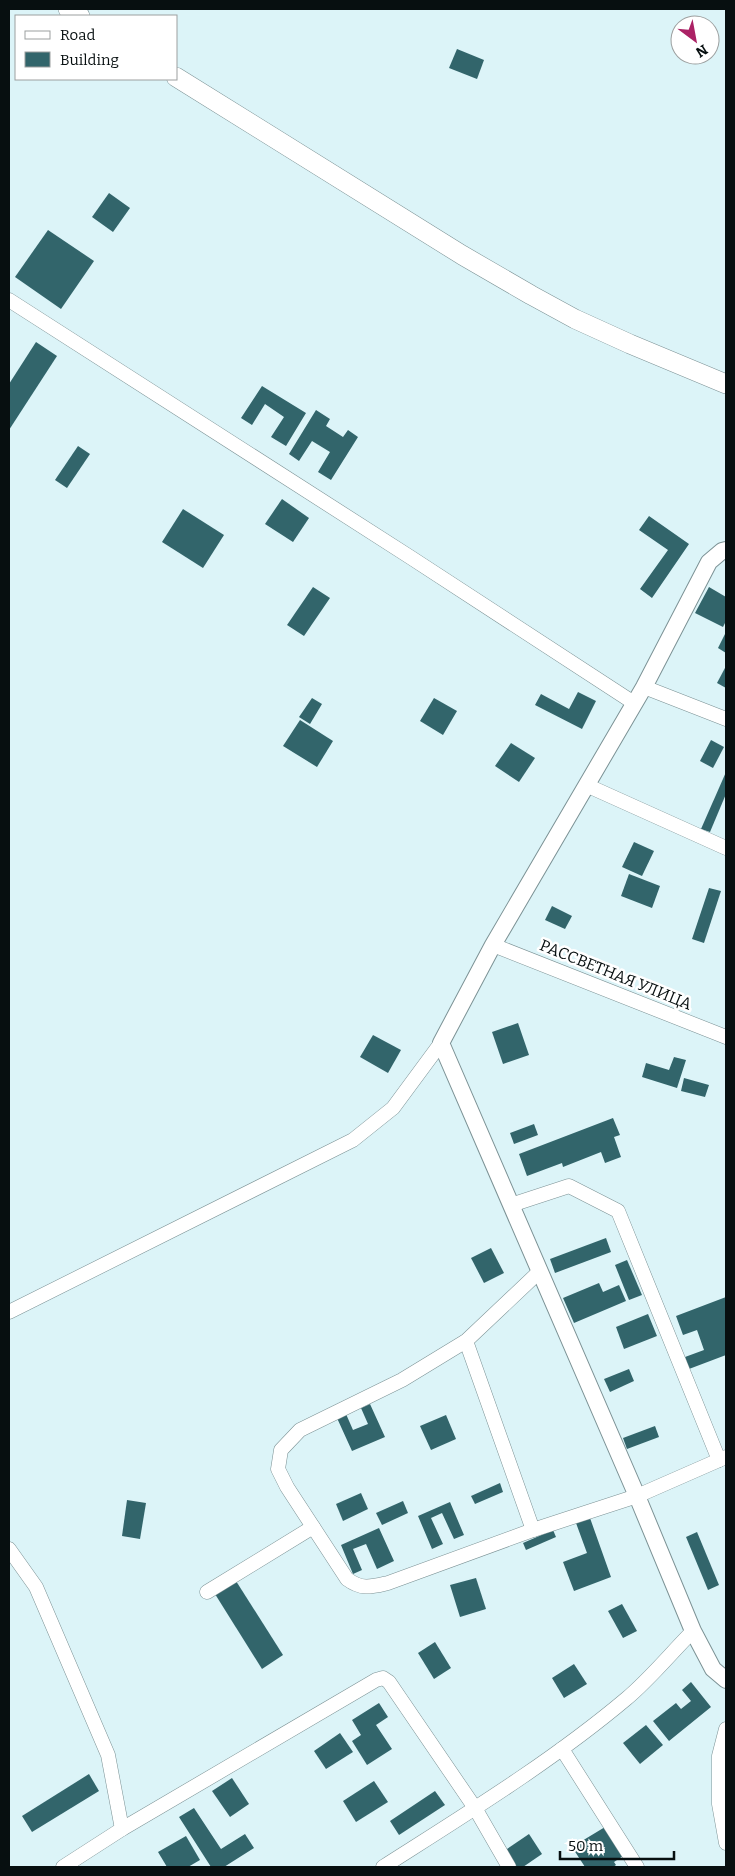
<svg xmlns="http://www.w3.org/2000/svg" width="735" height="1876" font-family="Bitter,serif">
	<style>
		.building { fill: #32656b }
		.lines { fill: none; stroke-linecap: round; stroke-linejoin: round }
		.minor-casing { stroke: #7c9295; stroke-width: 15 }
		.tertiary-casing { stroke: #7c9295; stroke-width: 18 }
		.secondary-casing { stroke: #7c9295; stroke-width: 20 }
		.minor { stroke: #fff; stroke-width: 14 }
		.tertiary { stroke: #fff; stroke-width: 16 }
		.secondary { stroke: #fff; stroke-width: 19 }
		.labels { text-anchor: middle; stroke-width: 5; stroke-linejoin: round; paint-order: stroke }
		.street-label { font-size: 16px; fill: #070f10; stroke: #fff }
	</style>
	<rect width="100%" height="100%" fill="#dcf4f8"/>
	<g class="building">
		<path d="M457,49l27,11 -7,19 -28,-11z"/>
		<path d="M109,193l21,15 -17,24 -21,-15z"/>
		<path d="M48,230l46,31 -33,48 -46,-32z"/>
		<path d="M36,342l21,14 -48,74v-46z"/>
		<path d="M262,386l44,27 -20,33 -15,-9 13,-20 -19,-13 -13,21 -11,-7z"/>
		<path d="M316,410l14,9 -4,7 17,11 5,-7 10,7 -27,43 -13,-8 12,-20 -18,-11 -13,20 -10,-7z"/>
		<path d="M78,446l12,8 -23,34 -12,-8z"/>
		<path d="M282,499l27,19 -16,24 -28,-18z"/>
		<path d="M183,509l41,26 -21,33 -41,-26z"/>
		<path d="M649,516l40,28 -37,54 -12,-9 28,-39 -29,-20z"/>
		<path d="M313,587l17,11 -26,38 -17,-11z"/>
		<path d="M709,587l17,10v24l-3,6 -28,-14z"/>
		<path d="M726,632v21l-8,-5z"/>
		<path d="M726,666v22l-9,-5z"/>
		<path d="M578,692l18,9 -14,28 -47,-24 6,-11 28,15z"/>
		<path d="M312,698l10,6 -12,20 -11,-7z"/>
		<path d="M434,698l23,13 -14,24 -23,-14z"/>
		<path d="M300,720l33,21 -16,26 -34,-21z"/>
		<path d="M711,740l13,7 -11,21 -13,-7z"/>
		<path d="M511,743l24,15 -16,24 -24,-16z"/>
		<path d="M726,772v22l-16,38 -9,-3z"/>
		<path d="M634,842l20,9 -12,25 -20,-9z"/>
		<path d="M629,874l31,12 -8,22 -31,-12z"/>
		<path d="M709,888l12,3 -17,52 -12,-4z"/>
		<path d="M552,906l20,10 -7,13 -20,-9z"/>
		<path d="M518,1023l11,32 -26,9 -11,-32z"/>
		<path d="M373,1035l28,15 -13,23 -28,-16z"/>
		<path d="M674,1057l12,3 -9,28 -35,-11 4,-14 23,7z"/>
		<path d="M684,1078l25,7 -4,12 -24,-6z"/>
		<path d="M613,1118l7,17 -6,2 7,20 -16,6 -4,-11 -38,15 -1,-4 -35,13 -8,-22z"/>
		<path d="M534,1124l4,11 -24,9 -4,-11z"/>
		<path d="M606,1238l5,14 -56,21 -5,-14z"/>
		<path d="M491,1248l13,25 -20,10 -13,-25z"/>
		<path d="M627,1260l15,35 -13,5 -14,-35z"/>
		<path d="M599,1283l4,9 16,-7 7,16 -52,22 -11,-25z"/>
		<path d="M726,1297v58l-37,14 -4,-12 19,-7 -7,-20 -14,5 -7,-19z"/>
		<path d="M648,1314l9,22 -33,13 -8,-22z"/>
		<path d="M629,1369l5,12 -24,11 -6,-13z"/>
		<path d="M370,1404l15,33 -33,14 -15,-33 9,-4 7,16 15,-6 -7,-16z"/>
		<path d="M446,1415l10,24 -25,11 -11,-24z"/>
		<path d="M655,1426l4,11 -32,12 -4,-11z"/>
		<path d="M500,1483l3,9 -28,12 -4,-8z"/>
		<path d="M361,1493l7,16 -25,12 -7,-17z"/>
		<path d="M127,1500l19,3 -6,36 -18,-3z"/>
		<path d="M403,1501l5,12 -26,12 -6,-12z"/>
		<path d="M450,1502l14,33 -10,4 -12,-26 -11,5 12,26 -11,5 -14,-33z"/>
		<path d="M590,1518l21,59 -37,14 -11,-29 24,-9 -11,-30z"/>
		<path d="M379,1528l15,33 -17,8 -11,-25 -13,5 9,21 -9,4 -12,-29z"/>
		<path d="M553,1530l3,7 -30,13 -3,-7z"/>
		<path d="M697,1532l22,53 -11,5 -22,-53z"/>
		<path d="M476,1578l10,31 -26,8 -10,-32z"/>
		<path d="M236,1581l47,74 -21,14 -47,-75z"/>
		<path d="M622,1604l15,27 -14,7 -15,-27z"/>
		<path d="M435,1642l16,26 -17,11 -16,-26z"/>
		<path d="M574,1664l13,20 -23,14 -12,-20z"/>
		<path d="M691,1682l20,25 -42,34 -16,-20 23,-18 5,6 10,-8 -9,-11z"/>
		<path d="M379,1703l9,14 -12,8 16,24 -25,16 -15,-24 9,-6 -9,-15z"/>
		<path d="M646,1725l17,20 -23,19 -17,-21z"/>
		<path d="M340,1733l13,19 -27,17 -12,-18z"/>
		<path d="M89,1774l10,17 -67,41 -10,-16z"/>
		<path d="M232,1778l17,26 -19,13 -18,-26z"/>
		<path d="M374,1781l14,21 -32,20 -13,-21z"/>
		<path d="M435,1791l10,14 -46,30 -9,-14z"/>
		<path d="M194,1808l27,41 24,-15 9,14 -30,19h-13l-32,-50z"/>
		<path d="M605,1827l18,29 -9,6 2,3 -3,2h-28l-13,-20z"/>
		<path d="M529,1834l13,20 -19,13h-8l-11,-16z"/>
		<path d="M186,1836l14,24 -12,7h-21l-9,-15z"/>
	</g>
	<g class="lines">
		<g class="minor-casing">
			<g id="minor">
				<path d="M9,300l401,257 224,146"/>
				<path d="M644,687l82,32"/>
				<path d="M586,785l140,63"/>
				<path d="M493,945l233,92"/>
				<path d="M511,1205l58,-19 49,25 101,249"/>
				<path d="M540,1271l-74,70 -64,39 -102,50 -19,20 -3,19 9,18 60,92c15,11 24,8 41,4l145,-53 104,-34 89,-39"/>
				<path d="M9,1312l344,-172 40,-32 48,-65"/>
				<path d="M466,1341l67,189"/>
				<path d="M9,1549l27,38 72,168 14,74"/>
				<path d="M207,1592l106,-65"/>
				<path d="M726,1729l-7,27v48l7,39"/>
				<path d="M562,1749l75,118"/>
				<path d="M63,1867l59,-38 254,-149 7,-2 6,4 86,126 34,59"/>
				<path d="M383,1867c83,-53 168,-105 243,-168 24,-20 45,-46 67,-68"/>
			</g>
		</g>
		<g class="tertiary-casing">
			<path id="tertiary" d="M726,550l-4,1 -13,11 -65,125 -151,258 -52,98 196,453 56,135 20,38 13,11"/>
		</g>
		<g class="secondary-casing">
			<g id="secondary">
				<path d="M68,9l12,7"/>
				<path d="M176,77l286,178 69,40 44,24 55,25 96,40"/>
			</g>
		</g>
		<use href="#minor" class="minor"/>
		<use href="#tertiary" class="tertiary"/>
		<use href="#secondary" class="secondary"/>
	</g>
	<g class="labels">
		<g class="street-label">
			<text transform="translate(616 974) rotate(22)" y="6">РАССВЕТНАЯ УЛИЦА</text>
		</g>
	</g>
	<rect width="735" height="1876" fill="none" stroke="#070f10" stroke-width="20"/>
	<rect x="15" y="15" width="162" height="65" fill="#ffffff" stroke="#9c9f9f"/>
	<rect x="25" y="31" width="25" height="8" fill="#ffffff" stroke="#9c9f9f"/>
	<text x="60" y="40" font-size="15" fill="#070f10">Road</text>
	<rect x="25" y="52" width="25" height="15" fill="#32656b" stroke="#9c9f9f"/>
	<text x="60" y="65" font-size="15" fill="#070f10">Building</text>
	<g transform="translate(695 40) rotate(148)"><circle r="24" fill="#ffffff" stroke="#9c9f9f"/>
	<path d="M0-4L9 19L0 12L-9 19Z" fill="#ab2265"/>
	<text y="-8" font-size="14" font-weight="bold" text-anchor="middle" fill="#070f10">N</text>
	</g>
	<path d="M560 1851v8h114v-8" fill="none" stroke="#070f10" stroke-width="2.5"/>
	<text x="568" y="1851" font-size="15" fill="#070f10" stroke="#ffffff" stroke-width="4" paint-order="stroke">50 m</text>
</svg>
